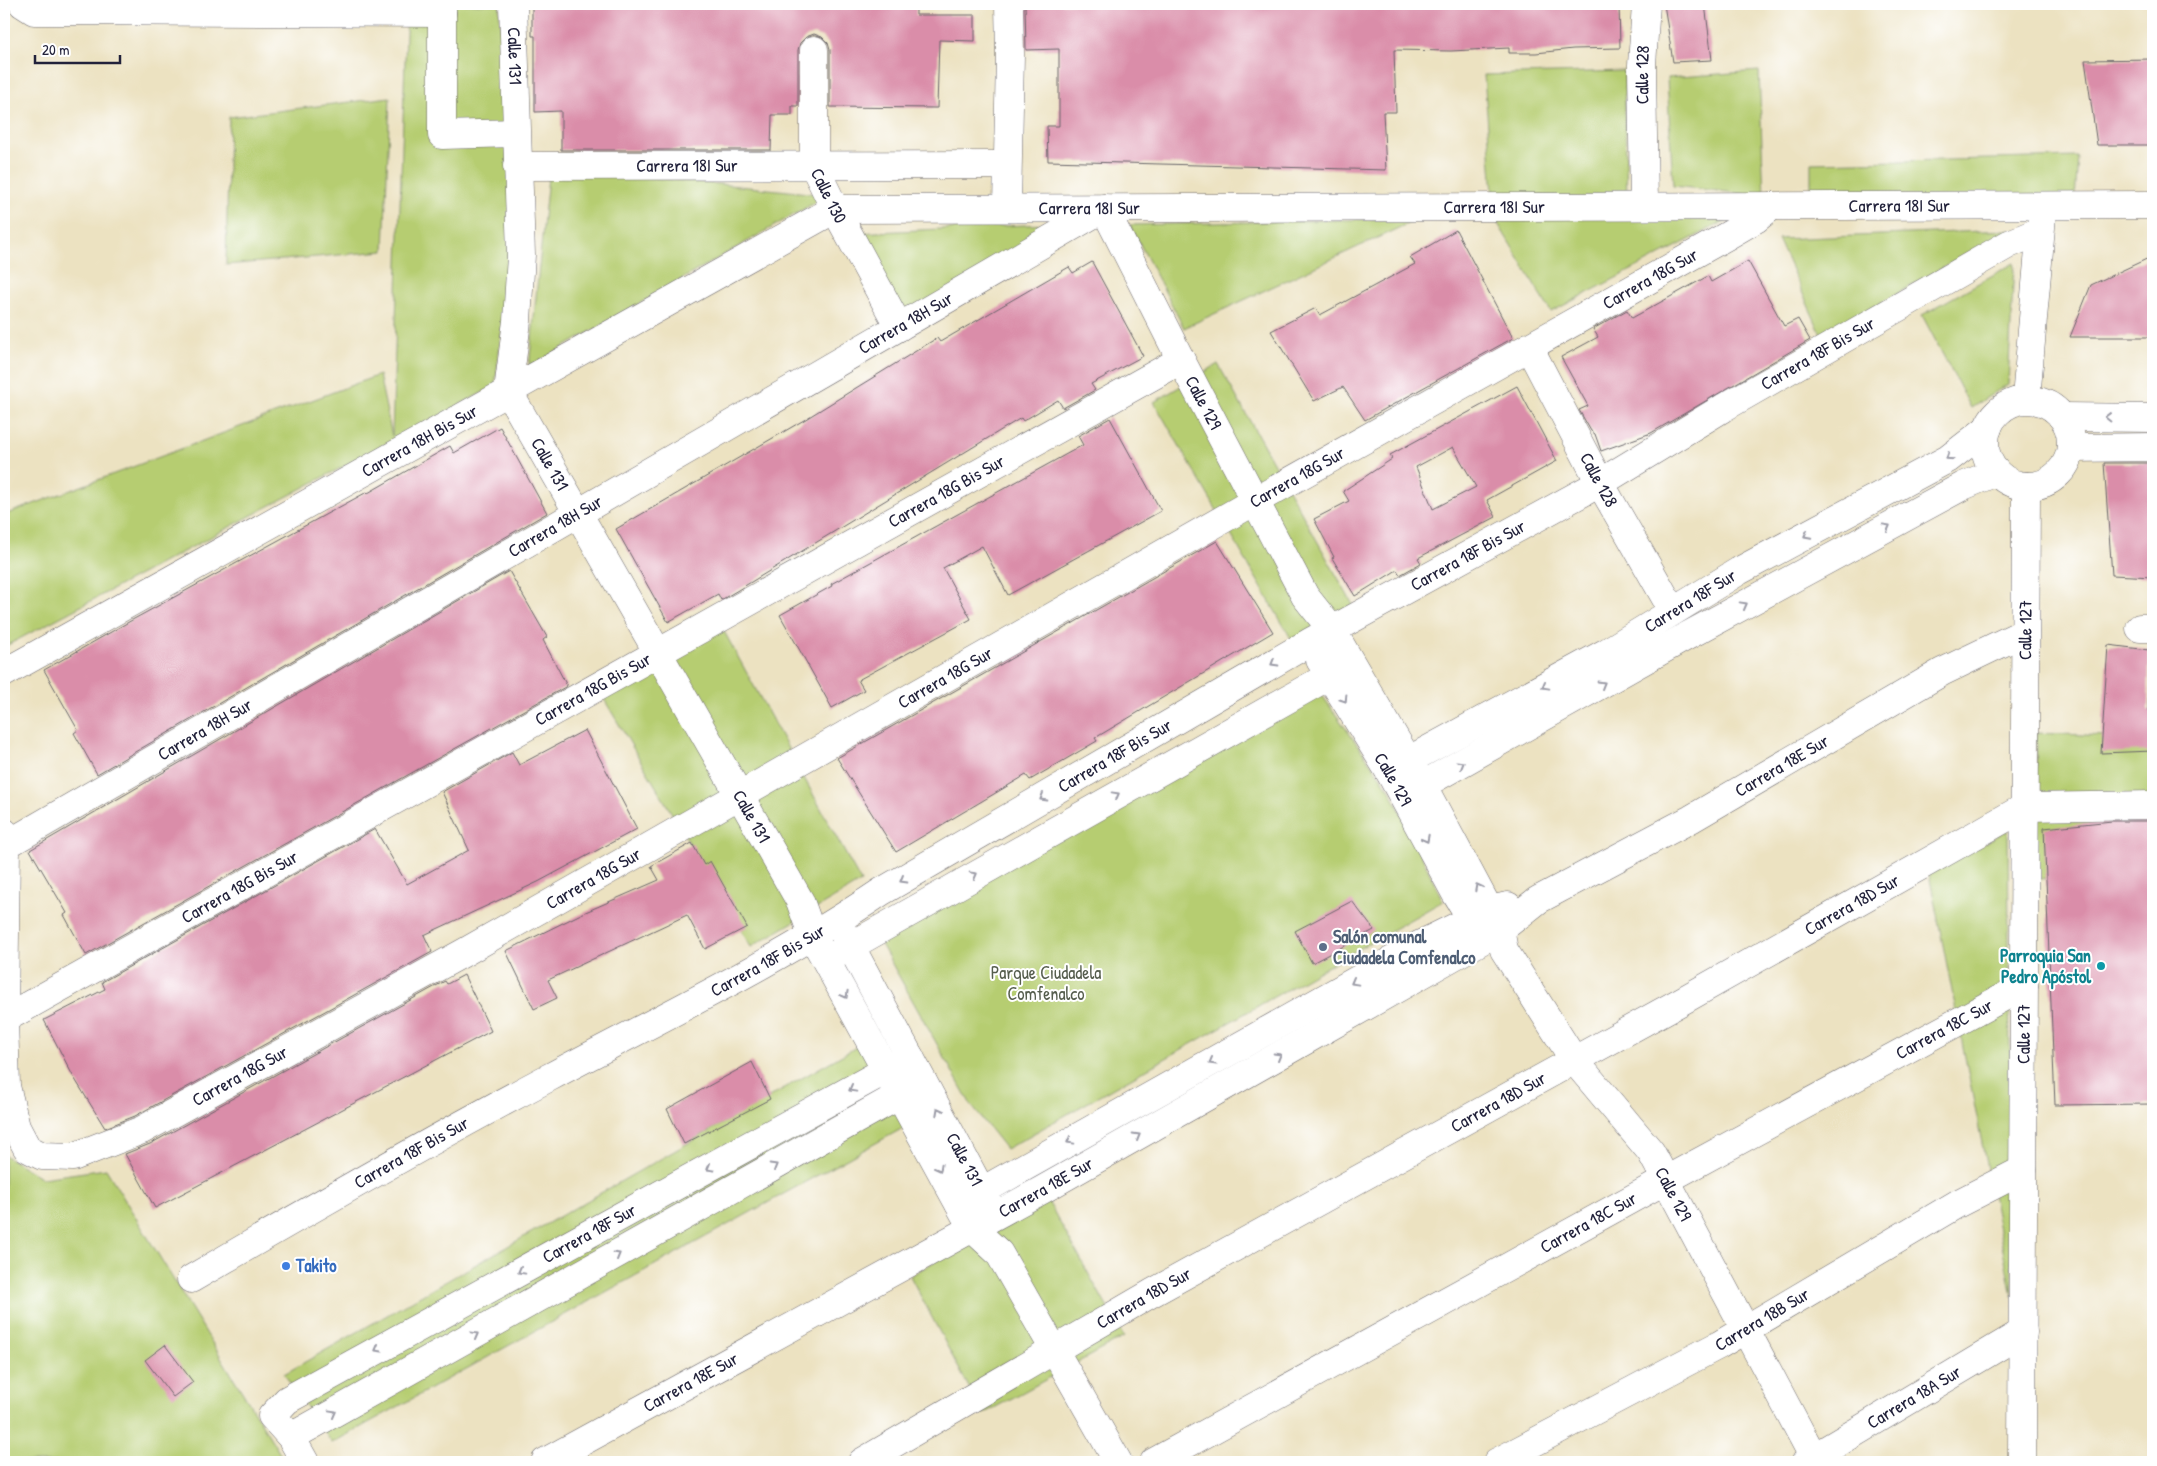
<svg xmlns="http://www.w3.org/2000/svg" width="2157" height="1466" font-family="'Patrick Hand',sans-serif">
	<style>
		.green { fill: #b6cd71; stroke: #6c7856 }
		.building { fill: #da8da9; fill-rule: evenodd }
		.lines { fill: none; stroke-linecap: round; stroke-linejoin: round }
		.minor-casing { stroke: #69656a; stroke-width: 29 }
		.minor { stroke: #fff; stroke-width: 28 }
		.oneway { stroke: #9c9ca7 }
		.service-dot { fill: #5c6f8a; stroke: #fff; stroke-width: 2 }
		.culture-dot { fill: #0f9aa8; stroke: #fff; stroke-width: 2 }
		.shop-dot { fill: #3f7fe0; stroke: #fff; stroke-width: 2 }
		.labels { text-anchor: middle; stroke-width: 4; stroke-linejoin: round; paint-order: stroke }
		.street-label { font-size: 18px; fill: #22223b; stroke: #fff }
		.service-label { font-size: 18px; font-weight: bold; fill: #4e5e75; stroke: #fff; text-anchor: start }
		.culture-label { font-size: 18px; font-weight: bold; fill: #0d838f; stroke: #fff; text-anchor: end }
		.park-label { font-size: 18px; fill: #565e4e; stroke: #fff }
		.shop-label { font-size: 18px; font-weight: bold; fill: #366cbe; stroke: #fff; text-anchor: start }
	</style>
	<rect width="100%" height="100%" fill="#fff"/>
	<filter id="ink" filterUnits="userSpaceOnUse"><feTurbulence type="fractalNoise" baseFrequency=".02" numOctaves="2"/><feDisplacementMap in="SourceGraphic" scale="10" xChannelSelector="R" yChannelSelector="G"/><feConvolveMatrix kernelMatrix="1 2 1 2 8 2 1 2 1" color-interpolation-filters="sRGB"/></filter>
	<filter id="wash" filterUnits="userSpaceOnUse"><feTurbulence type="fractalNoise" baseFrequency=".0096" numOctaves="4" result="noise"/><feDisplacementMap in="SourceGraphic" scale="20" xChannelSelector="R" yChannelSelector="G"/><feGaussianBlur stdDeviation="1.12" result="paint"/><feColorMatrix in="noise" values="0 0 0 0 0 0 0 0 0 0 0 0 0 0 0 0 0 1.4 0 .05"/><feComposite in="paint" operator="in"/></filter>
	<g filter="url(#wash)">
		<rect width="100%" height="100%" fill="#ece2c1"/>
		<g class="green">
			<path d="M407,4h92l16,214 -20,168 -491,261v-132l375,-140 13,61z"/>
			<path d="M1624,71l3,131 -134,-9 -9,-118z"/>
			<path d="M1759,71l5,125 -91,-10 -6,-108z"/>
			<path d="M390,97l-6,154 -158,14 3,-148z"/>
			<path d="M2078,157l-3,42 -264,3v-39z"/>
			<path d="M549,167l279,28 -299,172z"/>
			<path d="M1491,212l236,8 -176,92z"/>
			<path d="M1420,218l-236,110 -54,-103z"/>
			<path d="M1068,223l-164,98 -48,-88z"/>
			<path d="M2010,230l-188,106 -44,-97z"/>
			<path d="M2014,263l-6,121 -37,24 -49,-93z"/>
			<path d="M1218,364l139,248 -61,35 -142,-245z"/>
			<path d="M720,624l141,258 -110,65 -150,-253z"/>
			<path d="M1316,687l74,103 53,111 -437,248 -35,-44 -94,-168z"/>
			<path d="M2037,733l116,5v138l-119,3z"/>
			<path d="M2008,830l4,466 -83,-422z"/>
			<path d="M872,1038l44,83 -584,322 -48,-69z"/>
			<path d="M4,1155l38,23 64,-9 179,293h-281z"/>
			<path d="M1045,1196l79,141 -141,77 -73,-138z"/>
		</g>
		<g id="blocks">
			<g class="building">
				<path d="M532,4h384v11h59v26l-36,-1 -2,68 -107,-1v-57l-2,-7 -6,-6 -8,-3 -8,3 -6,6 -2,7v56h-6v9h-20l-1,35h-210v-39l-26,1v-76h-3z"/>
				<path d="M1025,4h594l1,44 -47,1 -37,4h-27v-5l-58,3 -57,-1 2,62h-13l3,58 -338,-9 -1,-35h12v-77l-33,1z"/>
				<path d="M1664,4h41l7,56 -39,2z"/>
				<path d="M2153,59v86h-56l-12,-85z"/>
				<path d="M1456,230l57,108 -148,82 -22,-33 -29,14 -43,-70 45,-23 4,7 95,-51 -5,-7z"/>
				<path d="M2153,256v81h-83l21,-52z"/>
				<path d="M1748,261l36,65 14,-7 12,21 -159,93 -50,18 -6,-17 -4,-3 -12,-21 9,-4 -27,-49 37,-20 -5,-8 34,-19 5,8 76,-42 3,6z"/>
				<path d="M1092,262l51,94 -52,28 4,6 -32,18 -5,-8 -35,21 -2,-3 -283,172 -17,10 -3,-6 -50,28 -52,-93 188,-109 133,-82 3,4 129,-75 4,6z"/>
				<path d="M1517,386l40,75 -70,39 9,17 -78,41 3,5 -21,12 -3,-5 -42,26 -23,-38 2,-1 -20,-38 35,-18 -6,-10 49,-32 -2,-4zM1453,447l23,40 -43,22 -17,-42z"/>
				<path d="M1110,418l51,93 -153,84 -26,-49 -39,22 28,51 -113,61 6,10 -32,18 -52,-93 52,-29 -1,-2 252,-139 -5,-9z"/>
				<path d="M500,427l47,86 -450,261 -23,-41 4,-3 -34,-60 90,-51 233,-127 1,1 82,-47 4,7z"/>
				<path d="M2104,463h49l-2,83h2v31l-41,-2z"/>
				<path d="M1217,541l56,91 -178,106 2,3 -67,39 -4,-5 -130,77 -59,-94z"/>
				<path d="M509,571l38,66 -4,3 24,46 -481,269 -22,-40 3,-2 -37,-63z"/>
				<path d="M2108,645l41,5 -1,60h5v41l-52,2z"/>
				<path d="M585,730l52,99 -99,53 -114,53 8,17 -297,164 -30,12 -32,-52 -29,-56 61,-31 -3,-7 273,-153 32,55 62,-34 -27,-58 70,-40 7,13z"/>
				<path d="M2112,821h41v283l-98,1 -11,-277z"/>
				<path d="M692,843l12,22 6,-4 37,66 -42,22 -18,-34 -139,65 9,18 -23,11 -28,-58 75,-37 78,-34 -8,-14z"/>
				<path d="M1352,901l22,29 -62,33 -17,-32z"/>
				<path d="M464,975l27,56 -336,177 -30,-54 25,-10 295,-163 2,3z"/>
				<path d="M752,1062l18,37 -86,45 -17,-35z"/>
				<path d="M165,1345l28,37 -20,15 -28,-37z"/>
			</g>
		</g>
	</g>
	<g filter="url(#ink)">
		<use href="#blocks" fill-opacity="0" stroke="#69656a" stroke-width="1"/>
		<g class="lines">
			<g class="minor-casing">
				<g id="minor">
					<path d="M23,4l11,7 408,2"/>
					<path d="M442,4v131l74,-2"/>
					<path id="s1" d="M513,4l8,251 -4,66 -9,70 292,510 13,36 159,291 27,25 119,209"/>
					<path id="s2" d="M814,50v116l21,43 64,118"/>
					<path id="s3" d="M517,166l490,-1"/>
					<path id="s4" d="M1644,206l-2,-141 4,-61"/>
					<path d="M1007,208l3,-154 -1,-50"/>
					<path id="s5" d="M1529,347l71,136 73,128"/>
					<path d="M2026,399l16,-183"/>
					<circle cx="2028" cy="443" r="43"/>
					<path d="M2062,417l91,1"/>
					<path d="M2071,448l82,-1"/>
					<path d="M2140,628h13"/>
					<path id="s6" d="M1320,660l69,111 67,123 26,42"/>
					<path id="s7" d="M4,673l831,-464 1318,-4"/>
					<path id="s8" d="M1389,771l218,-119 132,-81 209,-112 40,-31"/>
					<path d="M1403,796l284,-160 276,-150 33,-14"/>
					<path id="s9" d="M4,832l2,13 -2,174 2,67 10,41 11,21 15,8 31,1 69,-27 323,-178 790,-451 470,-264 31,-18 16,-13"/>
					<path id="s10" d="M6,845l1098,-637 77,152 124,236 27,34 91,156 77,144 4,20 70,110 77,92 163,306"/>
					<path id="s11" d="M842,930l148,277"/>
					<path d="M826,960l524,-296"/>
					<path id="s12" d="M4,1019l1177,-659"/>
					<path d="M959,1204l462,-260 69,-34 18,-4"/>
					<path id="s13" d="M191,1279c118,-69 236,-137 357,-201 112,-60 228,-115 333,-186l429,-250 290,-159 123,-75 286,-164 31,-13"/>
					<path d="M291,1437l632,-355"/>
					<path id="s14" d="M305,1462l-14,-25 -19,-21 15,-16 623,-343"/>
					<path id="s15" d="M545,1462l497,-272 458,-260 38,-30 153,-81 251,-147 83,-40"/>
					<path id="s16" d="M862,1462l290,-169 528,-291 345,-195 128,-2"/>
					<path id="s17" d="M1154,1462l512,-282 358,-194"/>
					<path id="s18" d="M1497,1462l222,-117 238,-141 66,-34"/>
					<path id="s19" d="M1806,1462l217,-130"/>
					<path id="s20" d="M2022,1462l4,-976"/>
				</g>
			</g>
			<use href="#minor" class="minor"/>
		</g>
		<defs><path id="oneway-chevron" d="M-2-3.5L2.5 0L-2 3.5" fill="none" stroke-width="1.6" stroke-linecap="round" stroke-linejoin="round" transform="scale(1.25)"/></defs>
		<g class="oneway">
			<use href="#oneway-chevron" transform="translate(2108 417) rotate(-179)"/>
			<use href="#oneway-chevron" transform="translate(1949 457) rotate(146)"/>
			<use href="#oneway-chevron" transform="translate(1887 527) rotate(-29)"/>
			<use href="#oneway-chevron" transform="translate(1807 535) rotate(152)"/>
			<use href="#oneway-chevron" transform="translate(1744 605) rotate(-29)"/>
			<use href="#oneway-chevron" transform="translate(1274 663) rotate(150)"/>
			<use href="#oneway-chevron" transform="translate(1602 684) rotate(-30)"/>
			<use href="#oneway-chevron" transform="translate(1545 686) rotate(151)"/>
			<use href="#oneway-chevron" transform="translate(1344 699) rotate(58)"/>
			<use href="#oneway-chevron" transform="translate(1461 764) rotate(-30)"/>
			<use href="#oneway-chevron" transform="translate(1116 795) rotate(-29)"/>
			<use href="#oneway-chevron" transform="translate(1043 798) rotate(150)"/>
			<use href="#oneway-chevron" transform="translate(1426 839) rotate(62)"/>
			<use href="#oneway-chevron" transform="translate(974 875) rotate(-29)"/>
			<use href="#oneway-chevron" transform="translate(903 880) rotate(150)"/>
			<use href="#oneway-chevron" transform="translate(1478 887) rotate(-118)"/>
			<use href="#oneway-chevron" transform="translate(1354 982) rotate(151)"/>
			<use href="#oneway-chevron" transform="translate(845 995) rotate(61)"/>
			<use href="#oneway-chevron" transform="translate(1278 1056) rotate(-30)"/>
			<use href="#oneway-chevron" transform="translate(1212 1062) rotate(151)"/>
			<use href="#oneway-chevron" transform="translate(852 1089) rotate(151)"/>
			<use href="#oneway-chevron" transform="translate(939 1111) rotate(-118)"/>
			<use href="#oneway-chevron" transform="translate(1137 1136) rotate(-30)"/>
			<use href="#oneway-chevron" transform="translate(1070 1141) rotate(151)"/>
			<use href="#oneway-chevron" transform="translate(774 1166) rotate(-30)"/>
			<use href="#oneway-chevron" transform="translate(710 1168) rotate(151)"/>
			<use href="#oneway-chevron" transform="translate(939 1168) rotate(61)"/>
			<use href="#oneway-chevron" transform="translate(617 1255) rotate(-30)"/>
			<use href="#oneway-chevron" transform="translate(521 1271) rotate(151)"/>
			<use href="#oneway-chevron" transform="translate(475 1335) rotate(-29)"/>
			<use href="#oneway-chevron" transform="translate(378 1349) rotate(151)"/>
			<use href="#oneway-chevron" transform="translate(333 1413) rotate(-29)"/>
		</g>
	</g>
	<circle class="service-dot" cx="1323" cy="947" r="5"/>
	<circle class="culture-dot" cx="2101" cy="966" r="5"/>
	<circle class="shop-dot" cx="286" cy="1266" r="5"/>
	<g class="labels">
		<g class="street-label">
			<text dy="6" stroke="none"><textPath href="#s1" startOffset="52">Calle 131</textPath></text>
			<text dy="6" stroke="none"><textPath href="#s4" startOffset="131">Calle 128</textPath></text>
			<text dy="6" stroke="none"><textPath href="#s3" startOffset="170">Carrera 18I Sur</textPath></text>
			<text dy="6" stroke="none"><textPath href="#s2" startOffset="149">Calle 130</textPath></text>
			<text dy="6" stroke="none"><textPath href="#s7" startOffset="2016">Carrera 18I Sur</textPath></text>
			<text dy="6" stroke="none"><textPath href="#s7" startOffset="1611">Carrera 18I Sur</textPath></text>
			<text dy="6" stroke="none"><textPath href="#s7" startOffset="1206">Carrera 18I Sur</textPath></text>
			<text dy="6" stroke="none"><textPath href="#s9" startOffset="2174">Carrera 18G Sur</textPath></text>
			<text dy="6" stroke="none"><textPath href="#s10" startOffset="1040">Carrera 18H Sur</textPath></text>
			<text dy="6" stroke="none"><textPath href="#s13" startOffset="1872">Carrera 18F Bis Sur</textPath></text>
			<text dy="6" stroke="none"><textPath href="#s10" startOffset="1488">Calle 129</textPath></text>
			<text dy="6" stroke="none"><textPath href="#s7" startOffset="476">Carrera 18H Bis Sur</textPath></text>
			<text dy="6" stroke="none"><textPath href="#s1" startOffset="472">Calle 131</textPath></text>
			<text dy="6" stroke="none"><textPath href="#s9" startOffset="1769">Carrera 18G Sur</textPath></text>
			<text dy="6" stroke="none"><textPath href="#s5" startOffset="150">Calle 128</textPath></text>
			<text dy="6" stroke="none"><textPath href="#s12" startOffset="1080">Carrera 18G Bis Sur</textPath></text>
			<text dy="6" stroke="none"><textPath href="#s10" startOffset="635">Carrera 18H Sur</textPath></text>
			<text dy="6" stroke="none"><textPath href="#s13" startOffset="1468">Carrera 18F Bis Sur</textPath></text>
			<text dy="6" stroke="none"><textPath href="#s8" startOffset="346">Carrera 18F Sur</textPath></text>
			<text dy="6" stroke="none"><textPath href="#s20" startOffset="832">Calle 127</textPath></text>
			<text dy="6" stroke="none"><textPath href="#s9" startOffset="1364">Carrera 18G Sur</textPath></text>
			<text dy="6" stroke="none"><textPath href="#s12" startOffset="675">Carrera 18G Bis Sur</textPath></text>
			<text dy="6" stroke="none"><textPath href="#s10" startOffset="230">Carrera 18H Sur</textPath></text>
			<text dy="6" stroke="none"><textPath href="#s13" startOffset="1062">Carrera 18F Bis Sur</textPath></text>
			<text dy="6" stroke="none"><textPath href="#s15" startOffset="1420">Carrera 18E Sur</textPath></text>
			<text dy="6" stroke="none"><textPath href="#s6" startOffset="140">Calle 129</textPath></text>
			<text dy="6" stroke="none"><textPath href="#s1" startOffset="878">Calle 131</textPath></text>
			<text dy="6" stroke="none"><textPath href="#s9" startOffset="959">Carrera 18G Sur</textPath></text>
			<text dy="6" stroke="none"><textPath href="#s12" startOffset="270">Carrera 18G Bis Sur</textPath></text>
			<text dy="6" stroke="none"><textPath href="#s16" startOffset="1136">Carrera 18D Sur</textPath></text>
			<text dy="6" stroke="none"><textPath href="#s13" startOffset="659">Carrera 18F Bis Sur</textPath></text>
			<text dy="6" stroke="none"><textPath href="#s17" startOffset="901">Carrera 18C Sur</textPath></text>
			<text dy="6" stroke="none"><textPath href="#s20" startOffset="428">Calle 127</textPath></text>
			<text dy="6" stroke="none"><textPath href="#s9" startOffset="554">Carrera 18G Sur</textPath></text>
			<text dy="6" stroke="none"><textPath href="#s16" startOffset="731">Carrera 18D Sur</textPath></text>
			<text dy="6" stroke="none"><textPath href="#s13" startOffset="254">Carrera 18F Bis Sur</textPath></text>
			<text dy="6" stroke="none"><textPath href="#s11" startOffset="260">Calle 131</textPath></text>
			<text dy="6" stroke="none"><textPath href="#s15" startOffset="571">Carrera 18E Sur</textPath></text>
			<text dy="6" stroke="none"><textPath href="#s10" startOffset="2412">Calle 129</textPath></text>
			<text dy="6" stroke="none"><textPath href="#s17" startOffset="496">Carrera 18C Sur</textPath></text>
			<text dy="6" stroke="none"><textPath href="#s14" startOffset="424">Carrera 18F Sur</textPath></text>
			<text dy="6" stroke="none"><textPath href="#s16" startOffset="326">Carrera 18D Sur</textPath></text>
			<text dy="6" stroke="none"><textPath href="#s18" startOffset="301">Carrera 18B Sur</textPath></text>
			<text dy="6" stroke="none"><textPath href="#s15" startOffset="166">Carrera 18E Sur</textPath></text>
			<text dy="6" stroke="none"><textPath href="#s19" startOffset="126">Carrera 18A Sur</textPath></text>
		</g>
		<g class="service-label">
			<text x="1333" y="943">Salón comunal<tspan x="1333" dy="21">Ciudadela Comfenalco</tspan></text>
		</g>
		<g class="culture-label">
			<text x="2091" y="962">Parroquia San<tspan x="2091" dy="21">Pedro Apóstol</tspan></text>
		</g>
		<g class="park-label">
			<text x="1046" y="979">Parque Ciudadela<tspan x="1046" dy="21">Comfenalco</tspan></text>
		</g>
		<g class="shop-label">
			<text x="296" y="1272">Takito</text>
		</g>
	</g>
	<rect width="2157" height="1466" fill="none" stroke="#fff" stroke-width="20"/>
	<path d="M35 55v8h85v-8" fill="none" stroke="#22223b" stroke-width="2.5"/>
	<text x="42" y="55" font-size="15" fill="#22223b" stroke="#ffffff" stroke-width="4" paint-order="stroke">20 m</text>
</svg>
